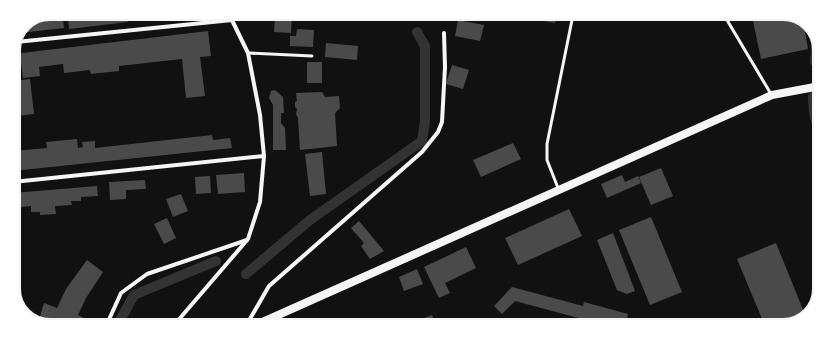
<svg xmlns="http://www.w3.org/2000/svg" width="833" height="339" font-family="'IBM Plex Sans',sans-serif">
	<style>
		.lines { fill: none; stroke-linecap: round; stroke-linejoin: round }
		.canal { stroke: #333; stroke-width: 10 }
		.building { fill: #4a4a4a }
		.service { stroke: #f5f5f5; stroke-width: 3 }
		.minor { stroke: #f5f5f5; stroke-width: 4 }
		.secondary { stroke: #f5f5f5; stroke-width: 8 }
		.rim { fill: none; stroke: #f5f5f5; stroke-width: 2 }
	</style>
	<rect width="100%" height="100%" fill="#111"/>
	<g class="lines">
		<g class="canal">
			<path d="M815,62l2,-24"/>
			<path d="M813,97l1,16 5,19"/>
			<path d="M246,274l64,-54 112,-79 3,-20v-75l-8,-14"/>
			<path d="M118,324l16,-29 82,-34"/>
		</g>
	</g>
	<g class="building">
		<path d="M50,13h12l2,15 -44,5 4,-9z"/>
		<path d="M86,13h41l1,9 -59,7 -1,-13z"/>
		<path d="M153,13h29v4l-28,2z"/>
		<path d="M275,14l17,1 -1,18 -17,-1z"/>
		<path d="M532,15h25l-2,8 -23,-4z"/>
		<path d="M752,16h45l6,4 5,29 -47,10z"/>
		<path d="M458,20l26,5 -4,16 -25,-5z"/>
		<path d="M297,29l17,1 -1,17 -23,-1v-10h6z"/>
		<path d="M208,31l3,25 -11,1 5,39 -19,2 -4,-39 -63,7v5l-28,3 -1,-4 -26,3 -1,-9 -24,3 1,9 -17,2 -2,-15 -8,1v-10z"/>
		<path d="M326,43l32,3 -1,14 -32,-3z"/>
		<rect x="307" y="62" width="15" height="21"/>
		<path d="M452,65l17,5 -6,19 -17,-5z"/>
		<path d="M30,79l4,35 -17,2 -4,-35z"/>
		<path d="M275,90l8,7 1,16h-3v10l4,5 1,22h-13v-45l-4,-7 2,-7z"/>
		<path d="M322,92l3,5 14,-1 1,12 -5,5 2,33 -37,4 -2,-32 -2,-4 1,-5 -2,-2v-5l2,-1 -1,-8z"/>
		<path d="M212,135l1,5 17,-2 2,10 -219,23v-20l34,-3 -1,-6 31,-3 1,9 5,-1 -1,-5 13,-1v7z"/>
		<path d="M513,143l8,16 -40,18 -8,-17z"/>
		<path d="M322,152l4,42 -16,2 -5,-42z"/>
		<path d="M661,168l12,28 -22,9 -12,-28z"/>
		<path d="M244,173l1,19 -27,2 -2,-19z"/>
		<path d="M622,175l3,7 13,-6 3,7 -34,15 -6,-14z"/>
		<path d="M210,176l1,17 -15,1 -1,-17z"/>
		<path d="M145,180l1,9 -20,1v9l-16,1 -1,-18z"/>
		<path d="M97,186l1,10 -17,1v4h-10l1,4 -17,1 1,8 -16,1v-3h-9v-6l-18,2v-15z"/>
		<path d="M181,194l7,17 -15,6 -7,-18z"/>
		<path d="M569,209l13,27 -64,29 -13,-27z"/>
		<path d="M651,217l31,75 -32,13 -31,-75z"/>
		<path d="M167,218l9,20 -12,6 -10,-20z"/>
		<path d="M359,221l25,30 -14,8 -9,-13 3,-3 -13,-15z"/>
		<path d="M613,233l22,58 -8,3 -10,-4 -20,-50z"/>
		<path d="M776,243l30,74 -2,3 -21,6h-18l-28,-67z"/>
		<path d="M466,247l10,21 -31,15 5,10 -11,5 -15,-31z"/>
		<path d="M87,260l16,12 -17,26 -8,17 9,5 -1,3h-48l6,-20 13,5 9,-19z"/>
		<path d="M417,269l6,15 -19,7 -5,-14z"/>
		<path d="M512,287l71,19 1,-4 44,12 -1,6 18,5h-49l1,-2 -82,-22 -13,13 -8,-8z"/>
		<path d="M432,315l4,10h-30z"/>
	</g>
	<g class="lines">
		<g class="service">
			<path d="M724,15l47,79"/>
			<path d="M248,53l64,3"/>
			<path d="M558,188l-11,-28v-16l26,-129"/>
		</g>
		<g class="minor">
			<path d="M16,42l216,-22"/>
			<path d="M13,182l251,-26"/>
			<path d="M107,324l14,-31 26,-19 100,-34"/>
			<path d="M175,324l73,-85 12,-37 4,-46 -4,-41 -12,-62 -19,-39"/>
			<path d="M247,324l22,-38 153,-134 16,-20 4,-10 3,-55 -1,-34"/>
		</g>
		<path class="secondary" d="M258,324l514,-229 48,-9"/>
	</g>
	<path d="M0 0H833V339H0ZM50 20H783A30 30 0 0 1 813 50V289A30 30 0 0 1 783 319H50A30 30 0 0 1 20 289V50A30 30 0 0 1 50 20Z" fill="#fff" fill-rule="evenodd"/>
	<path class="rim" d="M50 20H783A30 30 0 0 1 813 50V289A30 30 0 0 1 783 319H50A30 30 0 0 1 20 289V50A30 30 0 0 1 50 20Z"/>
</svg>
